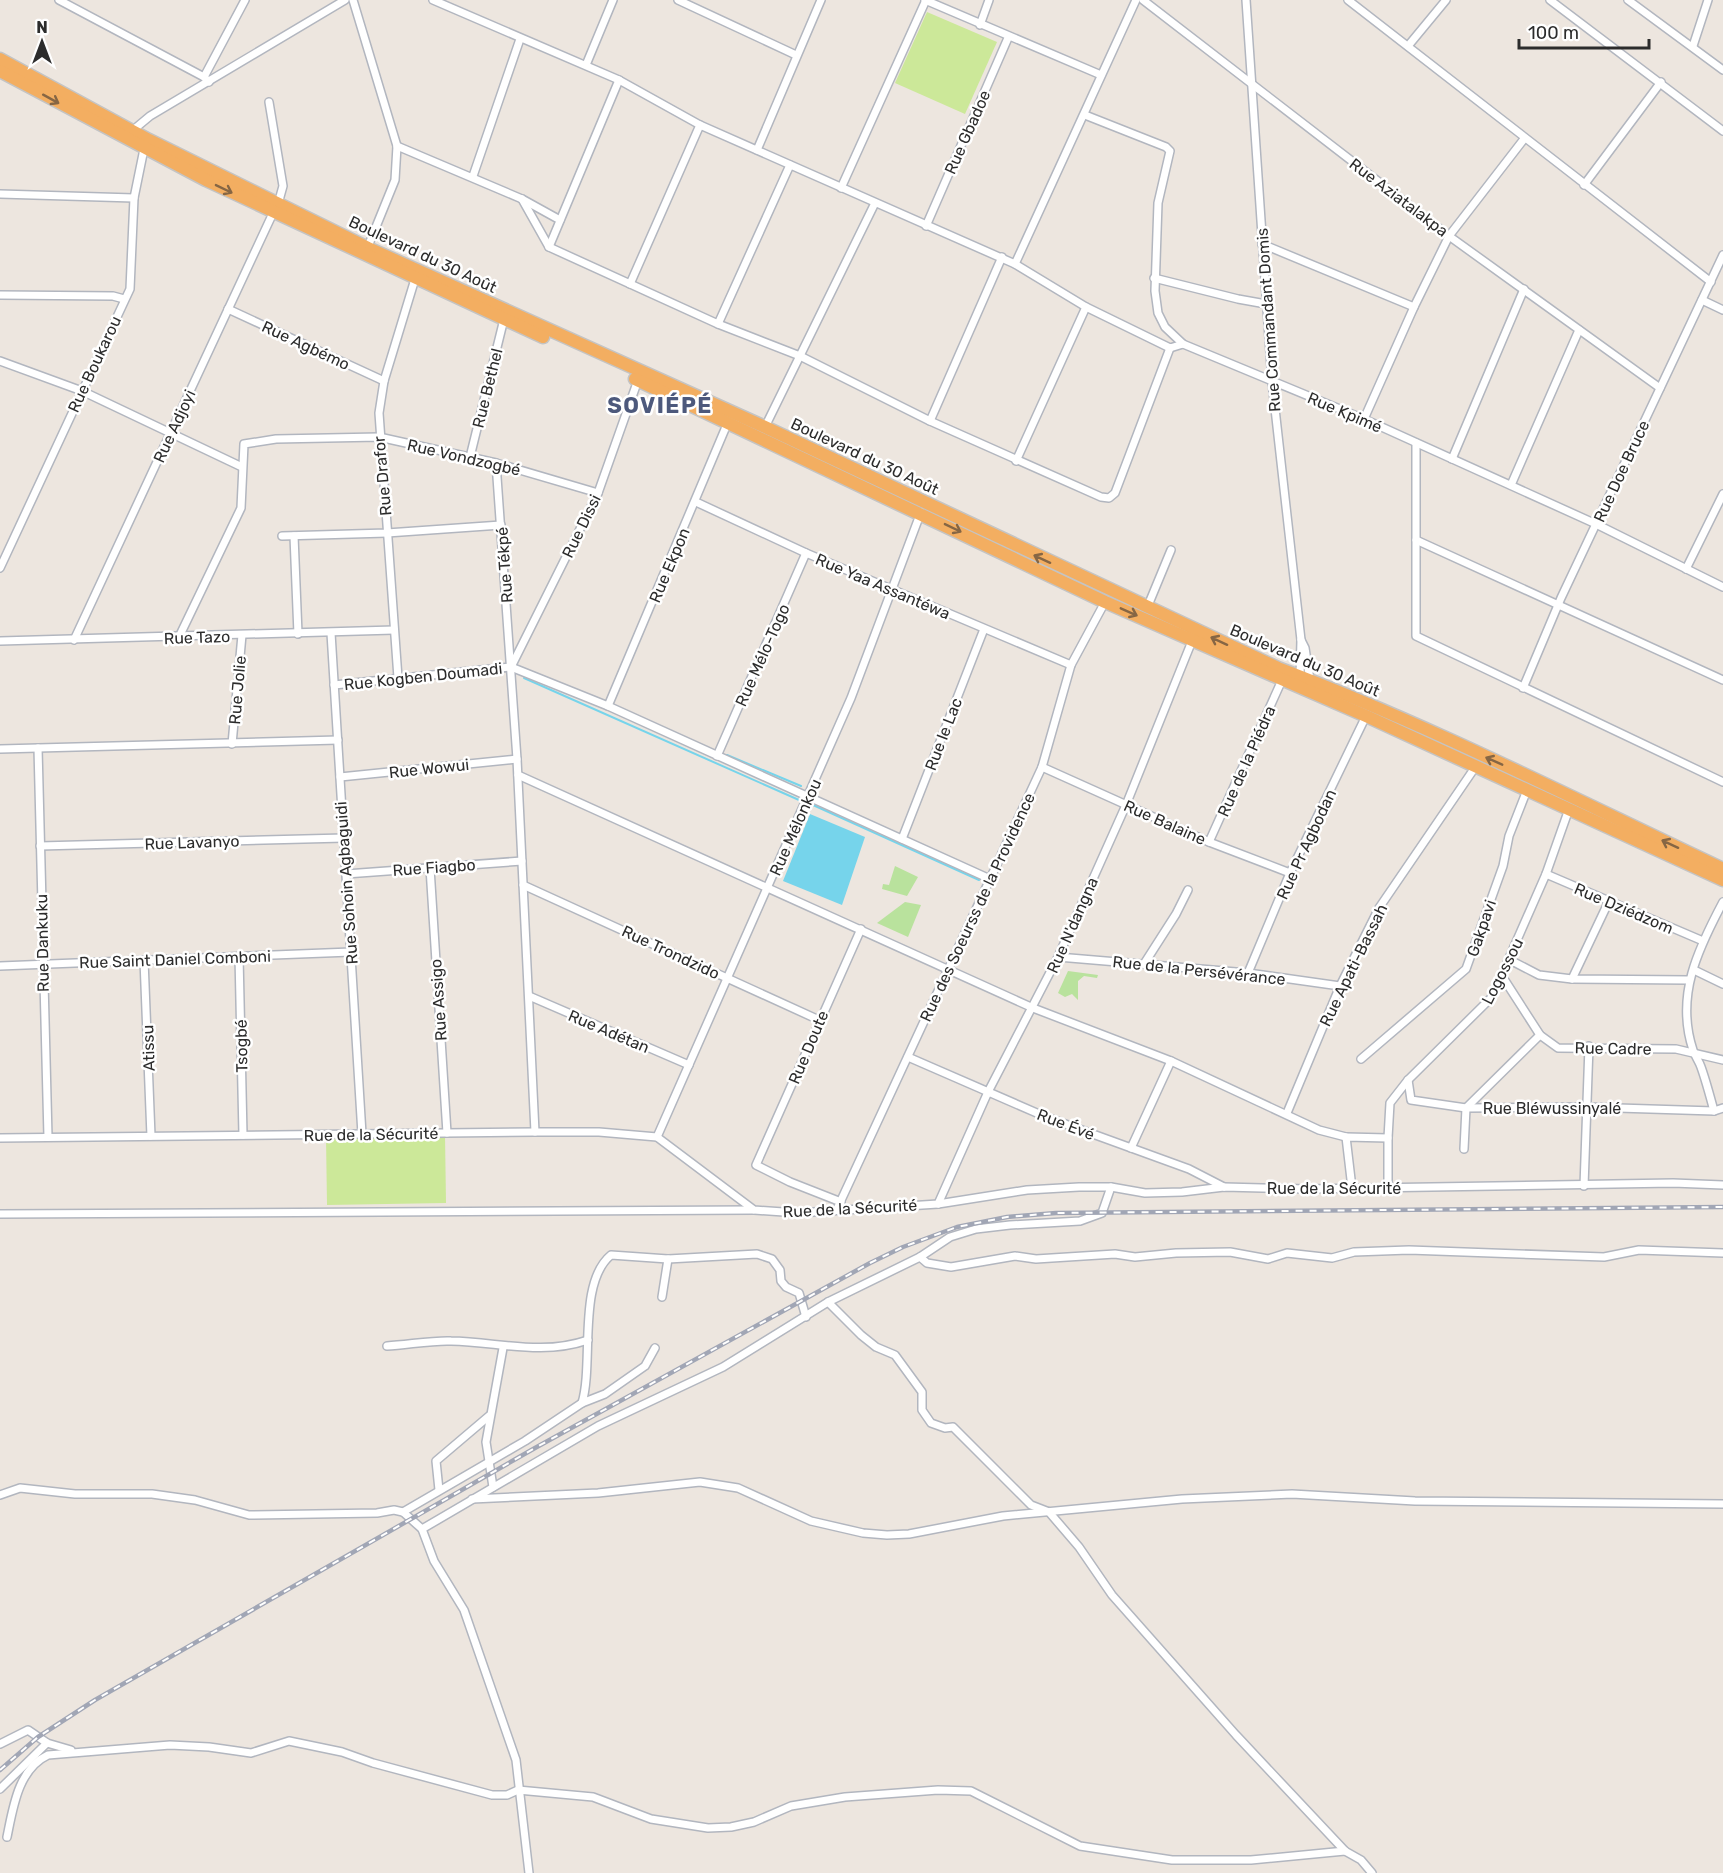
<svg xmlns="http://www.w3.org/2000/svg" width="1723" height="1873" font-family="Rubik,sans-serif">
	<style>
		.green { fill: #b9e29d }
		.pitch { fill: #cce899 }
		.water { fill: #76d4eb }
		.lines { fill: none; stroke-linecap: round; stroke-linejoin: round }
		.stream { stroke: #76d4eb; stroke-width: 2 }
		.minor-casing { stroke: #b2b6bf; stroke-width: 10 }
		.trunk-casing { stroke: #c4c4c4; stroke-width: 15 }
		.minor { stroke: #fff; stroke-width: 7 }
		.trunk { stroke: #f3ae61; stroke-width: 12 }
		.rail-casing { stroke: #a1a6b5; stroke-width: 4.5 }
		.rail { stroke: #fff; stroke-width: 2; stroke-dasharray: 7; stroke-linecap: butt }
		.oneway { stroke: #866644 }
		.labels { text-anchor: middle; stroke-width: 5; stroke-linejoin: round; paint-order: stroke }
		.street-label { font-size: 16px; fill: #2c2c2c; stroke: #fff }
		.district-label { font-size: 22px; font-weight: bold; letter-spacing: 1.5px; fill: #4d597c; stroke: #fff }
	</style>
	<rect width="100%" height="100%" fill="#ede6df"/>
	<g class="green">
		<path d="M895,866l23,11 -11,19 -25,-7 1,-5 6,1z"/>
		<path d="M905,902l16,3 -13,32 -31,-14z"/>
		<path d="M1068,971l30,4 -1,3 -13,-2 -6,5v19l-6,-6 -7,3 -7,-4z"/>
	</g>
	<g class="pitch">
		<path d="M927,12l70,30 -32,72 -70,-31z"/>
		<path d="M445,1135l1,68 -119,2 -1,-68z"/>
	</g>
	<path class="water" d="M810,814l55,23 -23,68 -59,-24z"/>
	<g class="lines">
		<g class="stream">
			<path d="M524,678l275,122"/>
			<path d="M727,755l74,31"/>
			<path d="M813,805l166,75"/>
		</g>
		<g class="minor-casing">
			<g id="minor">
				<path d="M59,0l145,77 5,5"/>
				<path d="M353,0l44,146 -2,34 -28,69"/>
				<path d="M433,0l186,80 81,45 315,139 71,43 84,41 13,-4 181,75 232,105 127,63"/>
				<path d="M678,0l118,55"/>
				<path d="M925,0l176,75"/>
				<path d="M1143,0l306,236 211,152"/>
				<path d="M1246,0l26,382 29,258 -1,36"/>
				<path d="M1348,0l363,282"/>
				<path d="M1550,0l173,131"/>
				<path d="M1628,0l95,70"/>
				<path d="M980,25l9,-25"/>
				<path d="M1408,46l38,-46"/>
				<path d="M1693,46l15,-46"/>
				<path d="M586,65l27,-65"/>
				<path d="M204,77l41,-77"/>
				<path d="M269,102l14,84 -5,18"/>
				<path d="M1085,115l81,32 4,4 -12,52 -3,88 3,22 7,14 18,17"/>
				<path d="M132,131l18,-15 195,-116"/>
				<path d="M397,146l125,53 38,21"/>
				<path d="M757,150l64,-150"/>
				<path d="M473,176l47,-137"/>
				<path d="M1584,185l77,-103"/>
				<path d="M841,188l85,-188"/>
				<path d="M0,194l134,4"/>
				<path d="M522,199l27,48 169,77 82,32 130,65 171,76 8,1 6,-5 55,-145"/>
				<path d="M926,226l82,-188"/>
				<path d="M1262,244l152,63"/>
				<path d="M549,247l70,-167"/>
				<path d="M1015,264l121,-264"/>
				<path d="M1154,278l84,21 28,5"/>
				<path d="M630,284l70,-159"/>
				<path d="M0,295l113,1 11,3"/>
				<path d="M1702,300l21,10"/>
				<path d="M228,309l156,72"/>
				<path d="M718,324l72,-159"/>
				<path d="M0,361l82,30 160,76"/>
				<path d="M1364,419l50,-112 35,-71 75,-97"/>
				<path d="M930,421l72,-164"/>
				<path d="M765,427l110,-224"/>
				<path d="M1416,443v193l307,146"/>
				<path d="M470,457l34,-138"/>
				<path d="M1452,459l72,-170"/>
				<path d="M1016,461l70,-154"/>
				<path d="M496,463l21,296 18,373"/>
				<path d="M1511,485l68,-155"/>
				<path d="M696,502l110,51 265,112"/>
				<path d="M282,536l105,-3 114,-8"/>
				<path d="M294,536l4,98"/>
				<path d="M1416,540l307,140"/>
				<path d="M0,568l130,-279 4,-91 10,-49"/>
				<path d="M1686,569l37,-75"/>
				<path d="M1147,608l24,-58"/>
				<path d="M331,633l31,501"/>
				<path d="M179,637l62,-129 3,-64 32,-5 103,-2 117,26 102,30"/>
				<path d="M74,640l199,-427"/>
				<path d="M1301,640l4,8 5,32"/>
				<path d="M0,641l394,-11"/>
				<path d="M512,665l86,-172 40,-113"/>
				<path d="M398,678l-19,-265 5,-32 31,-102"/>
				<path d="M334,685l177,-18 97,39 382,173"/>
				<path d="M1523,688l38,-90 162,-343"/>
				<path d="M608,706l120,-284"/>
				<path d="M232,744l10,-109"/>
				<path d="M38,748l10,389"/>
				<path d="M0,749l338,-9"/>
				<path d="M717,756l89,-203"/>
				<path d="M1042,767l167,75 81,31"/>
				<path d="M518,775l515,233 138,53 148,69 27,7"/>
				<path d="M340,777l177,-18"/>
				<path d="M902,839l82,-210"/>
				<path d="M1209,842l73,-162"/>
				<path d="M40,846l304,-8"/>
				<path d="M430,868l17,265"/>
				<path d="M346,874l176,-13"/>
				<path d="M1546,874l157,67"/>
				<path d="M523,885l296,135"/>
				<path d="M239,956l4,179"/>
				<path d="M1058,957l190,16 92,13"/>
				<path d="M144,960l7,176"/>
				<path d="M1510,960l29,15 33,4 116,1"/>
				<path d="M1144,964l32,-50 12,-24"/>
				<path d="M0,966l351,-14"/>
				<path d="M1694,970l29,14"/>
				<path d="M1248,973l42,-100 76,-157"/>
				<path d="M1502,976l38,59 18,13 118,1 47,11"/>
				<path d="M1572,979l37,-78"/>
				<path d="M529,996l160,69"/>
				<path d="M908,1057l138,60 143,52 35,18"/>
				<path d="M1361,1059l105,-90 37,-103 6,-30 18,-46"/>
				<path d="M1408,1080l3,20 55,8 120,-1 128,4 9,-3"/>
				<path d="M1714,1111c-4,-15 -8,-30 -13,-44 -2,-6 -6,-11 -8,-17 -18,-54 5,-101 30,-148"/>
				<path d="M1287,1113l53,-127 39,-78 97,-142"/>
				<path d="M657,1137l194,-439 70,-186"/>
				<path d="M0,1138l535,-6h64l58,5 97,73 44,3 140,-9 89,-14 52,-3h32l34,6 37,-1 42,-5 82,2 367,-6 50,2"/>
				<path d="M1131,1148l40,-87"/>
				<path d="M1464,1149l2,-41 74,-73"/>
				<path d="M1584,1186l5,-140"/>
				<path d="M1352,1188l-6,-51 42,1 2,-35 18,-23 84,-83 54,-123 23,-65"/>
				<path d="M1388,1188v-50"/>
				<path d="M841,1202l-51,-20 -34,-17 105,-236"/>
				<path d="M938,1204l50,-112 70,-135 68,-152 66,-164"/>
				<path d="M837,1209l205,-442 29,-102 34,-63"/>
				<path d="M0,1214l753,-4"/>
				<path d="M920,1257l7,6 24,4 64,-11 21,3 79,-5 20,3 41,-4 54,-1 38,7 19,-6 45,5 22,-6 55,-2 195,7 35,-7 84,3"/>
				<path d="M662,1297l6,-38"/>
				<path d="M828,1302l33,33 15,12 19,8 27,37v18l9,13 14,5 8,-1 78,78 18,7 30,35 33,48 124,140 109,116 16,9 11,13"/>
				<path d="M387,1346c20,-1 46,-6 64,-5 48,1 90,15 137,-1"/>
				<path d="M582,1403c12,-40 -5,-120 29,-148l57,4 89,-5 15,5 8,11 1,11 5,6 13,6 7,24"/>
				<path d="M493,1487l-7,-45 17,-94"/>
				<path d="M439,1490l-3,-29 53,-45"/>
				<path d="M0,1495l20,-7 55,6h77l43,6 54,15 128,-2 17,-3 9,2 19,17 12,32 30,49 52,150 13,113"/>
				<path d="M472,1499l126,-6 102,-11 38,6 73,33 52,12 24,2 22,-1 94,-18 179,-17 110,-5 123,7 308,3"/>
				<path d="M403,1512l122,-71 57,-38 23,-9 40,-28 10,-18"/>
				<path d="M422,1529l176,-103 125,-59 105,-65 92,-45 30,-20 26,-8 34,-4 70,-4 22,-8 9,-26"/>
				<path d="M0,1744l28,-14 19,13 24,7"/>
				<path d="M0,1789l47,-46"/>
				<path d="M7,1837c6,-29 11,-68 41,-82l122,-10 39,2 42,6 38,-12 53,11 31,11 119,32h15l11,-5 75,7 58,22 57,9 23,-1 23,-5 37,-16 54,-9 93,-7 33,1 109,55 92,14h79l94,-9"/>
			</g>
		</g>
		<g class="trunk-casing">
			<g id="trunk">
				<path d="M0,59l149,81 219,108 397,179 513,241c152,57 298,132 445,201"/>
				<path d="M0,71l206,109 337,157"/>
				<path d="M635,379l470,223 261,114 357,164"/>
			</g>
		</g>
		<use href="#minor" class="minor"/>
		<use href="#trunk" class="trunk"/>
		<g class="rail-casing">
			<path id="rail" d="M0,1770l38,-33 57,-37 440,-252 335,-185 33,-16 54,-20 50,-10 49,-4 667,-6"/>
		</g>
		<use href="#rail" class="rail"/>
	</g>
	<defs><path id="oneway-shaft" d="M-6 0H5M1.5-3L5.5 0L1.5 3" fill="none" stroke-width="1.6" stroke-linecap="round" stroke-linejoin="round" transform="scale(1.5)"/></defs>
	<g class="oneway">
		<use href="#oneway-shaft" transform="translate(51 99) rotate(29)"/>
		<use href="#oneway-shaft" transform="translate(224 189) rotate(26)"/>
		<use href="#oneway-shaft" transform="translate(953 528) rotate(26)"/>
		<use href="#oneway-shaft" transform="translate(1042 559) rotate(-155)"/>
		<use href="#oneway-shaft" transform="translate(1129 612) rotate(24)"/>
		<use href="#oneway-shaft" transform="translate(1219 641) rotate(-155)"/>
		<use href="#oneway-shaft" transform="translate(1494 761) rotate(-156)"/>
		<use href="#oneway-shaft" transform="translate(1670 844) rotate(-155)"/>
	</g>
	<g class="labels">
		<g class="street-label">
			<text transform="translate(967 132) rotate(-66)" y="6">Rue Gbadoe</text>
			<text transform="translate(1399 197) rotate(37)" y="6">Rue Aziatalakpa</text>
			<text transform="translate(423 254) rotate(25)" y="6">Boulevard du 30 Août</text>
			<text transform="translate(1268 320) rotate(-94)" y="6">Rue Commandant Domis</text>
			<text transform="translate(306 345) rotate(25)" y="6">Rue Agbémo</text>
			<text transform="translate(94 364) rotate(-65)" y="6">Rue Boukarou</text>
			<text transform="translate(487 388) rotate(-76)" y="6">Rue Bethel</text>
			<text transform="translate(1345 412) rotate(23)" y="6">Rue Kpimé</text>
			<text transform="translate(174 426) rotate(-65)" y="6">Rue Adjoyi</text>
			<text transform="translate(865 456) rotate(25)" y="6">Boulevard du 30 Août</text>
			<text transform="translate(464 457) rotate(13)" y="6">Rue Vondzogbé</text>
			<text transform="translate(1621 471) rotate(-65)" y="6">Rue Doe Bruce</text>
			<text transform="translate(382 476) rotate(-95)" y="6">Rue Drafor</text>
			<text transform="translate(581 526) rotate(-64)" y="6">Rue Dissi</text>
			<text transform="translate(504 565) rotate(-94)" y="6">Rue Tékpé</text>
			<text transform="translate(669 565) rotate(-67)" y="6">Rue Ekpon</text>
			<text transform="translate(883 586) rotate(23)" y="6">Rue Yaa Assantéwa</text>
			<text transform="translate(197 637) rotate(-2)" y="6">Rue Tazo</text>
			<text transform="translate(762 655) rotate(-66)" y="6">Rue Mélo-Togo</text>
			<text transform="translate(1305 660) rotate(23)" y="6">Boulevard du 30 Août</text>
			<text transform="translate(423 676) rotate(-6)" y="6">Rue Kogben Doumadi</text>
			<text transform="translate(237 690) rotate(-85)" y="6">Rue Jolie</text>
			<text transform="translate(943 734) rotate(-69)" y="6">Rue le Lac</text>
			<text transform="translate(1246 761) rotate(-66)" y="6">Rue de la Piédra</text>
			<text transform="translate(429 768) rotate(-6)" y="6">Rue Wowui</text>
			<text transform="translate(1165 822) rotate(24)" y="6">Rue Balaine</text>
			<text transform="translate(795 827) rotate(-66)" y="6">Rue Mélonkou</text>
			<text transform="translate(192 842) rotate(-2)" y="6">Rue Lavanyo</text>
			<text transform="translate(1306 844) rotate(-65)" y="6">Rue Pr Agbodan</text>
			<text transform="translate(434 867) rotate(-4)" y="6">Rue Fiagbo</text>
			<text transform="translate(346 883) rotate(-94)" y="6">Rue Sohoin Agbaguidi</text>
			<text transform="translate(977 907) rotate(-65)" y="6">Rue des Soeurss de la Providence</text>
			<text transform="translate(1624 908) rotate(23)" y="6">Rue Dziédzom</text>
			<text transform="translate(1072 925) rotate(-66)" y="6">Rue N'dangna</text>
			<text transform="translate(1481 928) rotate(-71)" y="6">Gakpavi</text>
			<text transform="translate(42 943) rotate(-91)" y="6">Rue Dankuku</text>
			<text transform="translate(671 952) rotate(25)" y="6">Rue Trondzido</text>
			<text transform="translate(175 959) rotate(-2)" y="6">Rue Saint Daniel Comboni</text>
			<text transform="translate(1353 965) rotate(-64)" y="6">Rue Apati-Bassah</text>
			<text transform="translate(1199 970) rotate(6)" y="6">Rue de la Persévérance</text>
			<text transform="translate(1502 971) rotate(-63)" y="6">Logossou</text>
			<text transform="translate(438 1000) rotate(-94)" y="6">Rue Assigo</text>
			<text transform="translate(609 1031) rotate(23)" y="6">Rue Adétan</text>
			<text transform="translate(241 1046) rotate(-91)" y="6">Tsogbé</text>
			<text transform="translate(808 1047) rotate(-67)" y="6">Rue Doute</text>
			<text transform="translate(148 1048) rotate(-92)" y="6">Atissu</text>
			<text transform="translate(1613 1048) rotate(1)" y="6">Rue Cadre</text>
			<text x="1552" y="1114">Rue Bléwussinyalé</text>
			<text transform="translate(1066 1124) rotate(21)" y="6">Rue Évé</text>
			<text transform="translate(371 1134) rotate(-1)" y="6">Rue de la Sécurité</text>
			<text x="1334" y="1194">Rue de la Sécurité</text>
			<text transform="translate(850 1208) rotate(-3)" y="6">Rue de la Sécurité</text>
		</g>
		<g class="district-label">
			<text x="660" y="413">SOVIÉPÉ</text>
		</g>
	</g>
	<g transform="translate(42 42)" stroke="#ffffff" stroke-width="4.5" paint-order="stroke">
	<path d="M0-4.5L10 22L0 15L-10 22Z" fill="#2c2c2c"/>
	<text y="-9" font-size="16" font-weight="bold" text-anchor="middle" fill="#2c2c2c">N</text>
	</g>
	<path d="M1519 39v9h130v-9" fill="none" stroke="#2c2c2c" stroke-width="3"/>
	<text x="1528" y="39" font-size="18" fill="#2c2c2c" stroke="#ffffff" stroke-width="4.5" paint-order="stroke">100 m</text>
</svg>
